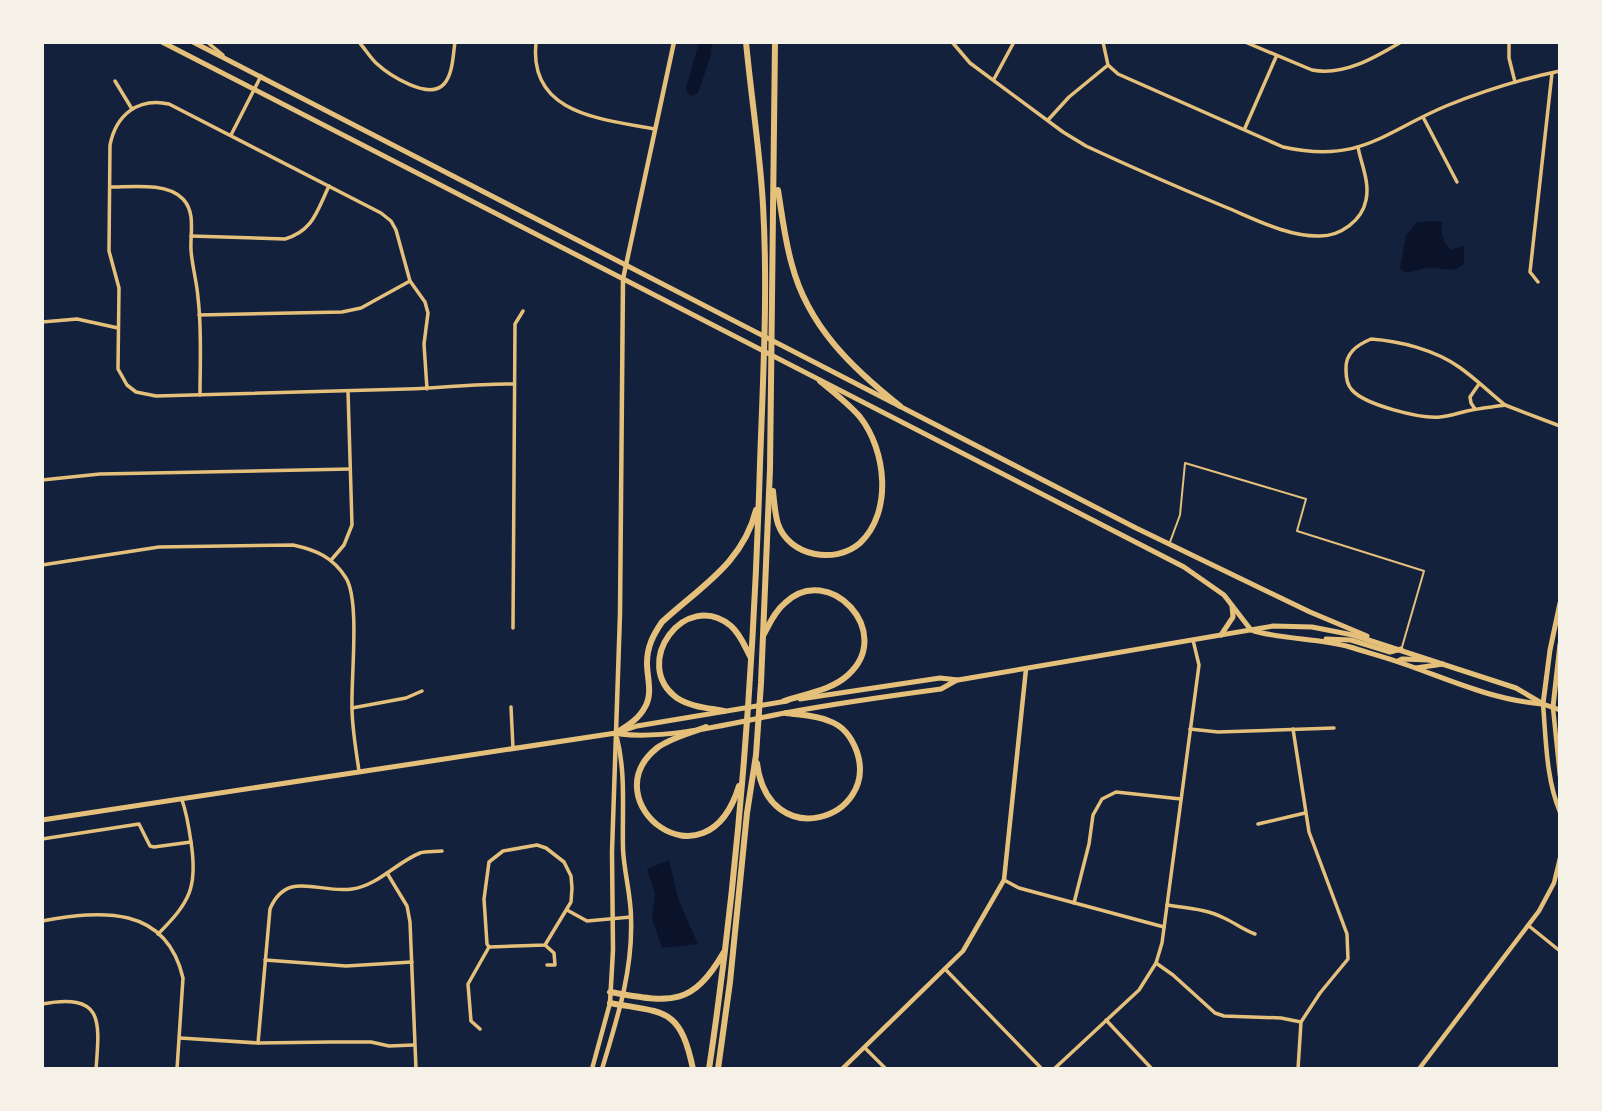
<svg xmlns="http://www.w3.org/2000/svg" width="1602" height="1111" font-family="Rubik,sans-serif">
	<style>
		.water { fill: #0b132b }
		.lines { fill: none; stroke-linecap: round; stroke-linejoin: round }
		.service { stroke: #e5c07b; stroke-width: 2 }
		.minor { stroke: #e5c07b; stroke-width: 3.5 }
		.tertiary { stroke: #e5c07b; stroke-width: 4.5 }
		.secondary { stroke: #e5c07b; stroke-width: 4.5 }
		.primary { stroke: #e5c07b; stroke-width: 5 }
		.motorway { stroke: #e5c07b; stroke-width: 6 }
	</style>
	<rect width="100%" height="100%" fill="#14213d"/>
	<g class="water">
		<path d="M699,42h13l-1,13 -13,38 -5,3 -5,-2 -2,-6z"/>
		<path d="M1432,221l10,1c-1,12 0,20 10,28l12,-5v18c-10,13 -24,3 -38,5 -8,1 -13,5 -22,4l-4,-4 6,-33 10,-12z"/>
		<path d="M669,860l9,38 20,46 -36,4 -10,-29 3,-26 -8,-24z"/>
	</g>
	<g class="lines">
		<path class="service" d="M1170,542l10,-27 5,-52 121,36 -9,32 127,40 -22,76"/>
		<g class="minor">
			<path d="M207,42l16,13"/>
			<path d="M359,42c6,7 11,15 17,21 13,12 53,38 68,21 9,-10 9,-29 11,-42"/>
			<path d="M536,42c-8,73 67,77 119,87"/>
			<path d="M952,42l18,21 93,69 23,14c45,21 91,41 137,60 30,12 64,31 97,30 20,0 42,-15 46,-36 4,-18 -5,-36 -8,-53"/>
			<path d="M1103,42l5,23 10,9 165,73c77,17 99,-14 163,-41 37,-15 75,-27 114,-35"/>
			<path d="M1245,42l67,28c32,6 62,-12 89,-28"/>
			<path d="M1509,42v16l6,24"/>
			<path d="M994,79l20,-37"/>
			<path d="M115,81l17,28"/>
			<path d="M1423,117l34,65"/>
			<path d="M1048,120l21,-23 39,-32"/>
			<path d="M1245,128l31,-71"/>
			<path d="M231,135l30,-59"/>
			<path d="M110,187c21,0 57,-5 73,12 13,14 7,34 8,51 1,16 6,32 7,48 4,32 2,65 2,97"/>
			<path d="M191,236l94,3c28,-8 32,-28 44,-53"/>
			<path d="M1538,282l-8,-10 22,-199"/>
			<path d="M199,315l143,-3 19,-4 49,-27"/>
			<path d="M42,322l35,-3 41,9"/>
			<path d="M1371,339c29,2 64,11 88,28 16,11 31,26 46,38 -12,2 -26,3 -38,6 -9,2 -17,5 -27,6 -19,2 -75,-12 -88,-27 -5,-5 -6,-13 -6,-20 -1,-17 11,-25 25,-31z"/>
			<path d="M427,389l-3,-45 4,-31 -3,-11 -15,-21 -14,-51 -5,-9 -10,-8 -212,-109c-31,-7 -53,11 -59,41l-1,106 10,37 -1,81 9,16 9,7 20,4c84,-3 168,-4 251,-7 36,-1 72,-6 107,-5"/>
			<path d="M1505,405l55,21"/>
			<path d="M1475,409l-4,-6 -1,-6 9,-13"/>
			<path d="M42,480l58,-6 250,-5"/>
			<path d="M332,559l12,-14 8,-20 -4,-134"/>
			<path d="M42,565l117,-18 134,-2c23,5 40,12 53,33 14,23 5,99 6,129 0,21 4,43 7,64"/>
			<path d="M513,628l2,-304 8,-13"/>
			<path d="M511,707l2,41"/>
			<path d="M352,708l54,-10 16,-7"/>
			<path d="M1190,729l28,3 116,-4"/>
			<path d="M1293,729l16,103 38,102 1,25 -28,34 -19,29 -3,47"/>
			<path d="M1258,824l47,-11"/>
			<path d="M42,839l97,-15 11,22 4,1 37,-5"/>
			<path d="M537,845l9,3 18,14 7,14 1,12 -1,14 -26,43 -56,2 -2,-3 -3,-45 5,-37 14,-11z"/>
			<path d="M387,873l20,33 3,16 6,147"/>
			<path d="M1004,880l15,8 145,39"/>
			<path d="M1074,903l15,-59 4,-29 9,-16 14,-7 65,7"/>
			<path d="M1167,905c19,3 40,4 57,13 11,5 20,12 31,16"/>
			<path d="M567,910l20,11 44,-4"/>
			<path d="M42,921c59,-11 124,-16 141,57l-6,91"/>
			<path d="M1529,926l31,25"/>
			<path d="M158,934c32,-32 40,-47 33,-92 -2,-14 -4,-28 -9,-42"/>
			<path d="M545,945l9,8 1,12h-8"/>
			<path d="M265,960l81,6 66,-4"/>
			<path d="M1156,963l17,12 42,38 9,3 57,2 20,4"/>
			<path d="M946,970l96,99"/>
			<path d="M42,1004c61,-11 58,15 54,65"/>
			<path d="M1106,1020l46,49"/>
			<path d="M480,1029l-9,-8 -3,-37 21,-37"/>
			<path d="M180,1038l78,5 73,-1h40l18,4 25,-1"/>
			<path d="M258,1043l12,-134c17,-40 49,-15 82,-20 25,-3 45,-27 68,-36 6,-2 15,-1 22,-2"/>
			<path d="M865,1048l21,21"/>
			<path d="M1054,1069l85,-79 17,-27 6,-20 37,-278 -6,-25"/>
		</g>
		<path class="tertiary" d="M842,1069l121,-118 41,-71 22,-211"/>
		<g class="secondary">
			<path d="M1543,704c3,35 3,75 17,108"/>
			<path d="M1553,708l7,68"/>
			<path d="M592,1069l18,-66 3,-53 -1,-98 8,-238 3,-335 51,-237"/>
			<path d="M602,1069c15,-50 31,-98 29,-151 0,-23 -7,-46 -8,-69 -1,-37 3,-75 -6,-111"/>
			<path d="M1419,1069l120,-158 15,-28 6,-25"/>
		</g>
		<g class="primary">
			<path d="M162,42l1022,525 40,28 27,35"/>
			<path d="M193,42l943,486 174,84 57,24"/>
			<path d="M1254,631c32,9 65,7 96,16 19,6 39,11 57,18 45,16 87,35 135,39"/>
			<path d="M1221,635l12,-18 -1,-11"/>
			<path d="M1326,639l25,1 39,12 11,-3"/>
			<path d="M1398,661l4,-2 27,1"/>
			<path d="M1416,668l27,-4"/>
			<path d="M800,699l140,-21 18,2 315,-54 39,1 41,8 163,53 27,16 17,6"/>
			<path d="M1543,704l7,-54 10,-47"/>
			<path d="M1553,707l7,-63"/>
			<path d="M620,734c49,6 116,-12 165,-21 52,-10 104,-17 156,-24l16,-9"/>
			<path d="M42,820l574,-87 21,-7 150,-25"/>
		</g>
		<g class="motorway">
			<path d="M778,190c4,25 7,51 14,75 16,61 60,103 108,141"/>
			<path d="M773,491c1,11 2,23 5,33 11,32 57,41 82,19 33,-31 26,-93 0,-126 -11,-13 -27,-25 -40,-36"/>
			<path d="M764,634c6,-11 11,-23 21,-31 43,-42 111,29 63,72 -16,15 -43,19 -64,26"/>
			<path d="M724,711c-16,-3 -33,-4 -47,-13 -47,-34 8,-110 54,-72 10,9 14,21 20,32"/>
			<path d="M706,727c-15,6 -36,11 -49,21 -66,53 49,146 82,38"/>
			<path d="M616,733c11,-7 23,-14 29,-26 8,-14 2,-29 2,-44 0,-16 6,-28 15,-41 38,-35 81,-59 94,-112"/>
			<path d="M757,763c11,91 122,57 100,-11 -5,-14 -13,-26 -28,-31 -13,-6 -29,-6 -43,-8"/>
			<path d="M610,992c59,10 81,17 114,-40"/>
			<path d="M610,1003c55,10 70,4 83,66"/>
			<path d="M709,1069c30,-200 45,-403 51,-605 3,-87 8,-173 3,-259 -3,-54 -12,-109 -17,-163"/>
			<path d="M718,1069l12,-87 17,-169 9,-58 5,-72 9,-214 5,-427"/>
		</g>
	</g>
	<rect width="1602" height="1111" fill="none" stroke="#f6f1e7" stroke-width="88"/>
</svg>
